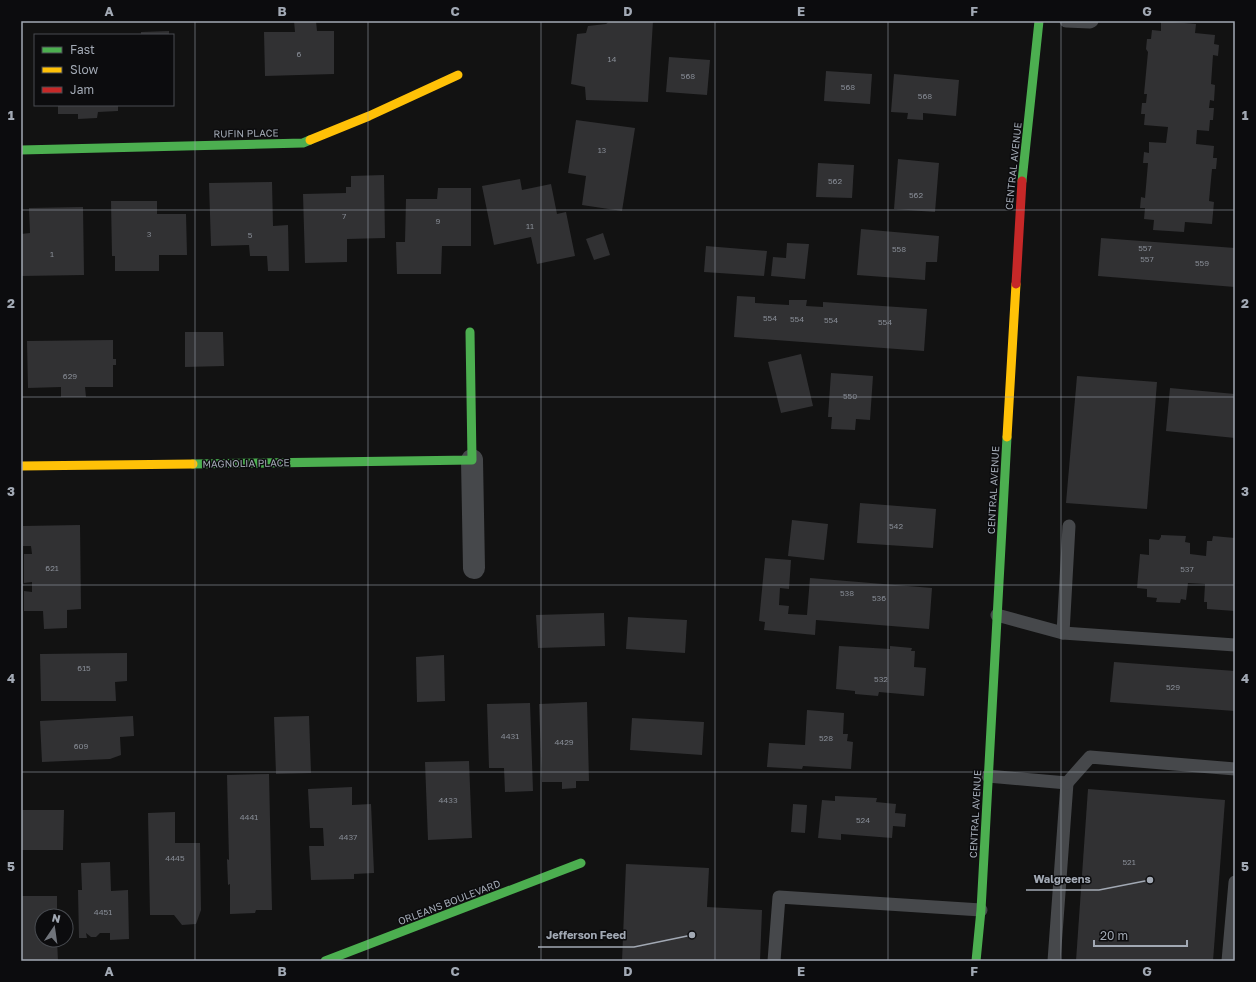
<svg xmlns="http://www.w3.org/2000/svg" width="1256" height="982" font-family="'Golos Text',sans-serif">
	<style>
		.building { fill: #313133 }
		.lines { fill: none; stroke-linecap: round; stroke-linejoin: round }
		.lane { stroke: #46484b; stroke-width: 13 }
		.street { stroke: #46484b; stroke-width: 22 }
		.fast { stroke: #4caf50; stroke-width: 9 }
		.slow { stroke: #ffc107; stroke-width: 9 }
		.jam { stroke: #c62828; stroke-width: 9 }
		.grid { fill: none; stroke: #a2a9b4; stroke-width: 1; stroke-opacity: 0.55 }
		.labels { text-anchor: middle; stroke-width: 3; stroke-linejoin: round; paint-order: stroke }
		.number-label { font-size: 8px; fill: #868b94 }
		.street-label { font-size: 10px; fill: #a2a9b4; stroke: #0c0c0e }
		.leader { fill: none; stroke: #a2a9b4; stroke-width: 1.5 }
		.callout-dot { fill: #a2a9b4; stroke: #0c0c0e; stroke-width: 1.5 }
		.callout-label { font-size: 11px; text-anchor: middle; font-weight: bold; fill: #a2a9b4; stroke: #0c0c0e; stroke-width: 3; stroke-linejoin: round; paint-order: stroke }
		.neatline { fill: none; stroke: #a2a9b4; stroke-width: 1.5 }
		.grid-label { font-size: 13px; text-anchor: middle; font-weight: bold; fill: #a2a9b4 }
	</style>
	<rect width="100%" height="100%" fill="#121212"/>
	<g class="building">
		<path d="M294,21h22l1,10h17v43l-69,2 -1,-44h31z"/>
		<path d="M610,21h43l-5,81 -62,-2 -1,-13 -14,-3 6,-50 9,-1 2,-7 18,-2z"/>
		<path d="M1161,21l35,3 -1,9 20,2 -1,9 5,1 -1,11 -5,-1 -2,29 4,1 -1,16 -4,-1 -1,8h5l-1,12h-3l-1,11 -12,-1 -1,14 18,2 -1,12h4l-1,11h-4l-3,32 5,1 -2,22 -27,-2 -1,10 -31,-2 1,-10 -10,-1 1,-11h-5l1,-11 4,1 3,-35h-5l1,-11 5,1v-11l17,1 2,-16 -24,-2 1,-11h-4l1,-11h4l1,-9h-3l4,-42 -2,-3 1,-10h4l1,-9 9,1z"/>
		<path d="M169,31v4h-28v-3z"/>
		<path d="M669,57l41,3 -3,35 -41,-3z"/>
		<path d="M826,71l46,3 -2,30 -46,-3z"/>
		<path d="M894,74l65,6 -3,36 -33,-3v7l-16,-1 1,-6 -17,-1z"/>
		<path d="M58,105h60v6l-20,1 -1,6 -19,1v-5h-20z"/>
		<path d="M576,120l59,8 -13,83 -40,-6 4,-29 -18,-3z"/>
		<path d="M898,159l41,4 -4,49 -41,-3z"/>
		<path d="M818,163l36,2 -2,33 -36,-1z"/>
		<path d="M384,175l1,63 -38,1v23l-42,1 -2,-69 43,-1v-6h5v-11z"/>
		<path d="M520,179l2,11 29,-6 6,30 9,-2 9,44 -38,8 -6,-27 -37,8 -12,-59z"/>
		<path d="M272,182l1,44 15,-1 1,46h-21l-1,-15h-17l-1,-11 -38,1 -2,-63z"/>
		<path d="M438,188h33v58h-29l-1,28h-44l-1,-32h9l1,-43h31z"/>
		<path d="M111,201h46v13h29l1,41h-28v16h-44v-15h-3z"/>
		<path d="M83,207l1,68 -63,1v-42l9,-1 -1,-25z"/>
		<path d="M861,229l78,7 -2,26h-11l-1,18 -68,-5z"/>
		<path d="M603,233l7,22 -16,5 -8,-21z"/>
		<path d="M1101,238l134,10v39l-137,-11z"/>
		<path d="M787,243l22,1 -4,35 -34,-3 2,-19 13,1z"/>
		<path d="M706,246l61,5 -3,25 -60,-4z"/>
		<path d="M737,296l18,1v6l34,2v-5h18l-1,6 17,1v-5l104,7 -3,42 -190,-14z"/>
		<path d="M185,332h38l1,34 -39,1z"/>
		<path d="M113,340v19h3v6h-3v22h-28l1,10h-25v-10l-33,1 -1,-47z"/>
		<path d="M801,354l12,52 -32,7 -13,-51z"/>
		<path d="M831,373l42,3 -3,44 -14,-1 -1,11 -24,-1 1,-12h-4z"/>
		<path d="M1077,376l80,6 -10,127 -81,-6z"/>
		<path d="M1170,388l65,6v44l-69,-7z"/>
		<path d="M860,503l76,6 -3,39 -76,-5z"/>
		<path d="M792,520l36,4 -4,36 -36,-4z"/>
		<path d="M80,525l1,84 -14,1v18l-23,1 -1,-18h-19v-20l8,1v-10l-8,1v-29h8l-1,-8h-8v-20z"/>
		<path d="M1161,535l25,1 -1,6 5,1v11l16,2 1,-15h5l1,-5 22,2v73l-28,-2v-7h-3l1,-18 -17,-1 -2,17 -5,-1 -1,4 -24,-1 1,-4 -10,-1v-8l-10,-1 3,-34 9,1v-16l10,1 2,-3z"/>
		<path d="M765,558l26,2 -2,29 -9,-1 -1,17 10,1 -1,8 19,1 3,-37 122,10 -3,41 -113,-9 -1,15 -51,-5 1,-8 -6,-1z"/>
		<path d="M604,613l1,33 -67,2 -2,-33z"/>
		<path d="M628,617l59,3 -2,33 -59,-4z"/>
		<path d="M839,646l51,3v-3l22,2 -1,3h4l-1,16 12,1 -2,28 -45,-4 -1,4 -23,-2v-3l-19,-2z"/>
		<path d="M127,653v28l-12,1 1,19h-75l-1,-47z"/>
		<path d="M444,655l1,46 -28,1 -1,-45z"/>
		<path d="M1114,662l121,9v40l-125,-9z"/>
		<path d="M587,702l2,79h-13v7l-14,1v-7h-20l-3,-78z"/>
		<path d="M530,703l3,88 -28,1 -1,-24h-15l-2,-64z"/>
		<path d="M807,710l37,3 -1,21h5l-1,7 6,1 -2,27 -48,-3 -1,3 -35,-2 2,-24 36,2z"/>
		<path d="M133,716l1,20 -14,1 1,18 -11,4 -68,3 -2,-41z"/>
		<path d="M309,716l2,57 -35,1 -2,-57z"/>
		<path d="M632,718l72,4 -2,33 -72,-5z"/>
		<path d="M469,761l3,77 -44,2 -3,-78z"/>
		<path d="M269,774l3,136h-16l-1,3 -25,1v-30l-2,1 -1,-26 2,1 -2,-85z"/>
		<path d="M352,787v18l19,-1 3,69 -20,1v5l-43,1 -2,-34h15l-1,-18h-13l-2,-39z"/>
		<path d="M1088,789l137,11 -12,161h-137z"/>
		<path d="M835,796l42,2 -1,4 20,2 -1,9 11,1 -1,13 -12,-1 -1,12 -51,-4v6l-23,-2 4,-38 13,1z"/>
		<path d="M793,804l14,1 -2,28 -14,-1z"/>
		<path d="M21,810h43l-1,40h-42z"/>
		<path d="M175,812v31h25l1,67 -5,14 -14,1 -8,-10h-24l-2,-102z"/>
		<path d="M110,862l1,29 17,-1 1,49 -19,1v-7h-10l-4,4h-5l-5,-4 1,5h-8l-1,-48h4l-1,-27z"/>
		<path d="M626,864l83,4 -2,39 55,3 -2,51h-138z"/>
		<path d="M21,896h36v20h-15v24h15l1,21h-37z"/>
	</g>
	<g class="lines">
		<g class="lane">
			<path d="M1066,21l24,1 2,-1"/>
			<path d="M997,615l66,18 172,12"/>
			<path d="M1063,633l6,-107"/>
			<path d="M988,776l79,7 -13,178"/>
			<path d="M1067,783l23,-26 145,12"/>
			<path d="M774,961l5,-64 202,13"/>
			<path d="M1228,961l7,-79"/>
		</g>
		<path class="street" d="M472,460l2,108"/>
		<g class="fast">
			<path d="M21,150l282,-7 7,-3"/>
			<path d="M1022,181l17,-160"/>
			<path d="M193,464l279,-4 -2,-128"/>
			<path d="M325,961l256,-98"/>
			<path d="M976,961l5,-51 26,-473"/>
		</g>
		<g class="slow">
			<path d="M310,140l59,-24 89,-41"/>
			<path d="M1007,437l9,-153"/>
			<path d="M21,466l172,-2"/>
		</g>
		<path class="jam" d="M1016,284l6,-103"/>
	</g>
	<path class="grid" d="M195,21v940M368,21v940M541,21v940M715,21v940M888,21v940M1061,21v940M21,210h1214M21,397h1214M21,585h1214M21,772h1214"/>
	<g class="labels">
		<g class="number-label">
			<text x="299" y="57">6</text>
			<text x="612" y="62">14</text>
			<text x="688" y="79">568</text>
			<text x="848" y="90">568</text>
			<text x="925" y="99">568</text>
			<text x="602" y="153">13</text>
			<text x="835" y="184">562</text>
			<text x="916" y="198">562</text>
			<text x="344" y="219">7</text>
			<text x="438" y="224">9</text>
			<text x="530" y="229">11</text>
			<text x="149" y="237">3</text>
			<text x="250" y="238">5</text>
			<text x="1145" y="251">557</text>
			<text x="899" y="252">558</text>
			<text x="52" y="257">1</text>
			<text x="1147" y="262">557</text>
			<text x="1202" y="266">559</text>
			<text x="770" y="321">554</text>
			<text x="797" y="322">554</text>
			<text x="831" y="323">554</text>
			<text x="885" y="325">554</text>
			<text x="70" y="379">629</text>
			<text x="850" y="399">550</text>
			<text x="896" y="529">542</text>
			<text x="52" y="571">621</text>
			<text x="1187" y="572">537</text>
			<text x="847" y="596">538</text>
			<text x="879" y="601">536</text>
			<text x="84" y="671">615</text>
			<text x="881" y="682">532</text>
			<text x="1173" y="690">529</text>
			<text x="510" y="739">4431</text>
			<text x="826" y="741">528</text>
			<text x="564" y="745">4429</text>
			<text x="81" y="749">609</text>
			<text x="448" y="803">4433</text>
			<text x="249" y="820">4441</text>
			<text x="863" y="823">524</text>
			<text x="348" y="840">4437</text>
			<text x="175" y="861">4445</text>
			<text x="1129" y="865">521</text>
			<text x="103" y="915">4451</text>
		</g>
		<g class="street-label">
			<text transform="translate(246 133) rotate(-1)" y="4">RUFIN PLACE</text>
			<text transform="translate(1013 166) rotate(-84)" y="4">CENTRAL AVENUE</text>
			<text transform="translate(246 463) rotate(-1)" y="4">MAGNOLIA PLACE</text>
			<text transform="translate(993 490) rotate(-87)" y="4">CENTRAL AVENUE</text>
			<text transform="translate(975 814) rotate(-87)" y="4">CENTRAL AVENUE</text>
			<text transform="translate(449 902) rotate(-21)" y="4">ORLEANS BOULEVARD</text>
		</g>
	</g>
	<path class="leader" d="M1150 880L1099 890H1026M692 935L634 947H538"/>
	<g class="callout-dot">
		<circle cx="1150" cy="880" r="4"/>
		<circle cx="692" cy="935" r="4"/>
	</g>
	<g class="callout-label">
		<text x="1062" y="883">Walgreens</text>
		<text x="586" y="939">Jefferson Feed</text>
	</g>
	<rect width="1256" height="982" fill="none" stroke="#0c0c0e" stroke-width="44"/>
	<rect x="34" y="34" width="140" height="72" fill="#0c0c0e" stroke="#484b50"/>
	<rect x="42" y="47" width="20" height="6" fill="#4caf50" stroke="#484b50"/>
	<text x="70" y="54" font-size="12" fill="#a2a9b4">Fast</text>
	<rect x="42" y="67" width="20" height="6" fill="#ffc107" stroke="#484b50"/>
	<text x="70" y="74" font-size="12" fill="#a2a9b4">Slow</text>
	<rect x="42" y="87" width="20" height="6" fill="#c62828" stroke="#484b50"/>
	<text x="70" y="94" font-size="12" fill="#a2a9b4">Jam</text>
	<g transform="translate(54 928) rotate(13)"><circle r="19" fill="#0c0c0e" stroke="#484b50"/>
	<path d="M0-3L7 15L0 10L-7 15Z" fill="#70747b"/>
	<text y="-6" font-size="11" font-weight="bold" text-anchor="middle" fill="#a2a9b4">N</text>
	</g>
	<path d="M1094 940v6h93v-6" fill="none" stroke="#a2a9b4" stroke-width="2"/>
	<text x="1100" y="940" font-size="12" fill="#a2a9b4" stroke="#0c0c0e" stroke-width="3" paint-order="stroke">20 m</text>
	<rect x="22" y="22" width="1212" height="938" class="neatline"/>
	<g class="grid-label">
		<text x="109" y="16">A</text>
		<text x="282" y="16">B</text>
		<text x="455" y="16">C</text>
		<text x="628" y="16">D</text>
		<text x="801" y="16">E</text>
		<text x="974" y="16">F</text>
		<text x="1147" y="16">G</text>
		<text x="11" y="120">1</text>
		<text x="1245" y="120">1</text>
		<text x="11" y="308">2</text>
		<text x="1245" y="308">2</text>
		<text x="11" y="496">3</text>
		<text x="1245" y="496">3</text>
		<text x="11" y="683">4</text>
		<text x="1245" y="683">4</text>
		<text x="11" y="871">5</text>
		<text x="1245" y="871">5</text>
		<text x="109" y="976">A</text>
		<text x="282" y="976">B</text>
		<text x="455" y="976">C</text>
		<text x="628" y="976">D</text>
		<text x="801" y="976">E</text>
		<text x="974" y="976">F</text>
		<text x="1147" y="976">G</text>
	</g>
</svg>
